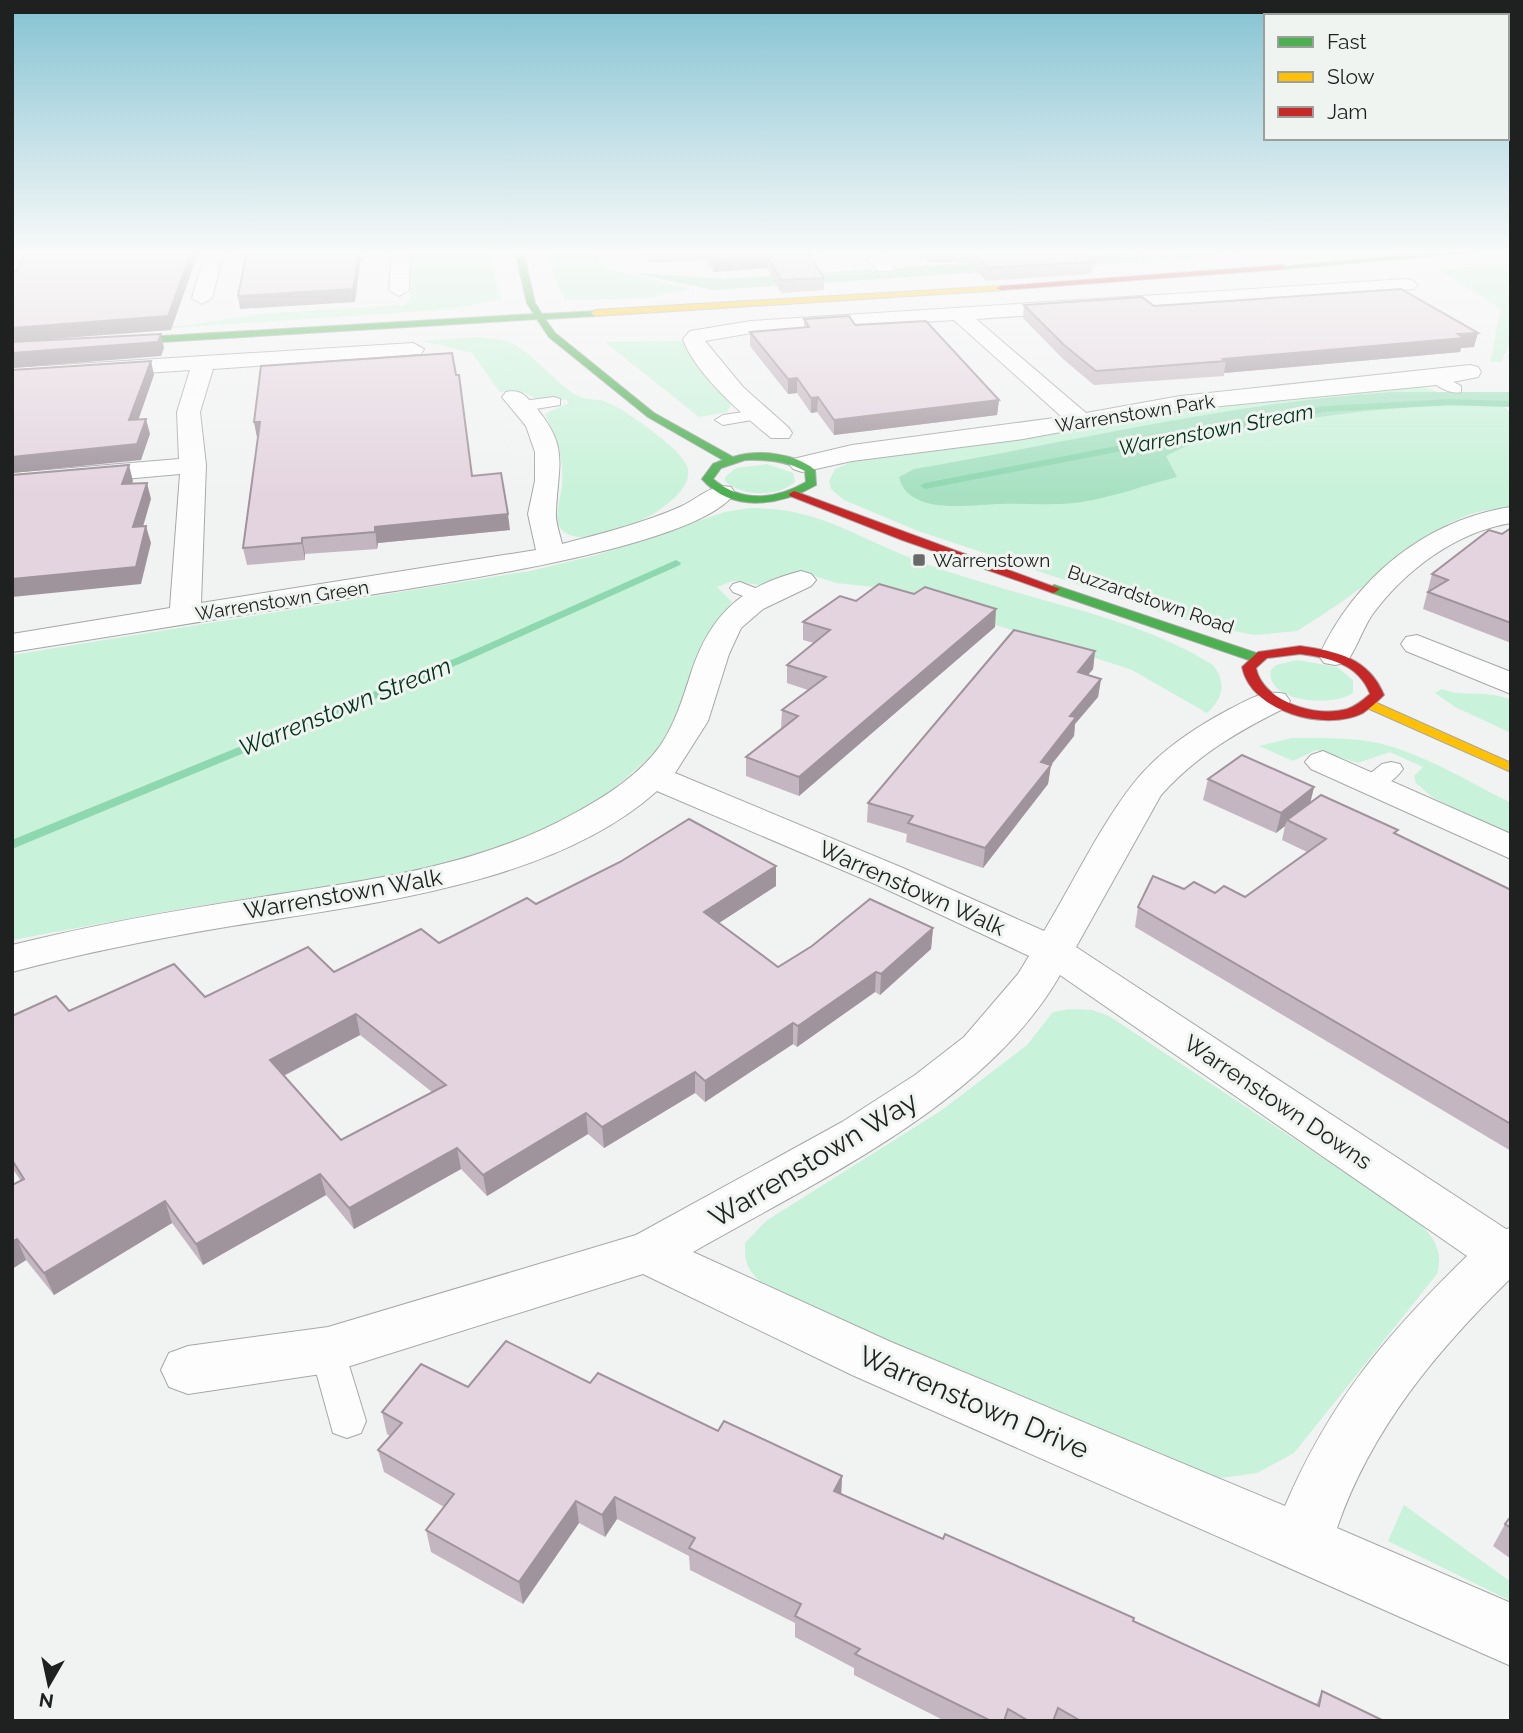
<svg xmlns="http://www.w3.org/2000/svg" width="1523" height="1733" font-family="Raleway,sans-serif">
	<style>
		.green { fill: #c8f2d9 }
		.forest { fill: #a7e1c2 }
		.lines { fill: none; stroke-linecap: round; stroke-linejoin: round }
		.stream { fill: #8ed8b0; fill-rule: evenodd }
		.lane-casing { stroke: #a6a8a7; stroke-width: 2 }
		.street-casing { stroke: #a6a8a7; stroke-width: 2 }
		.fast-casing { stroke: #a6a8a7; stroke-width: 2 }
		.slow-casing { stroke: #a6a8a7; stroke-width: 2 }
		.jam-casing { stroke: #a6a8a7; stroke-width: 2 }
		.lane { fill: #fdfdfd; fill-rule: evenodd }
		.street { fill: #fdfdfd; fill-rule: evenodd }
		.fast { fill: #4caf50; fill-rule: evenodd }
		.slow { fill: #ffc107; fill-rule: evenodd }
		.jam { fill: #c62828; fill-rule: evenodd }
		.wall { fill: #c4b6c0; fill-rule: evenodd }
		.shaded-wall { fill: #a0949c }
		.building { fill: #e4d4df; stroke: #a0949c; stroke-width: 2; fill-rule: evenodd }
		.poi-dot { fill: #686a6a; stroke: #f0f4f1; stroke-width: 2.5 }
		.labels { text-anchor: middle; stroke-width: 6; stroke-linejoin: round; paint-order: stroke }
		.far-street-label { font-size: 19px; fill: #1f2120; stroke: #f0f4f1 }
		.far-poi-label { font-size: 19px; fill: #1f2120; stroke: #f0f4f1; text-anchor: start }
		.far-water-label { font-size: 21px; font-style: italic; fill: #03331d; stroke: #f0f4f1 }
		.street-label { font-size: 23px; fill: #1f2120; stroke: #f0f4f1 }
		.water-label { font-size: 24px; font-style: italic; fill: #03331d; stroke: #f0f4f1 }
		.near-street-label { font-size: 28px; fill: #1f2120; stroke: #f0f4f1 }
	</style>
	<rect width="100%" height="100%" fill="#f1f3f2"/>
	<g class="green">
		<path d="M410,251h78l13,48 -50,10 -294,20 -71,-3h99l76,-12 143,-9 6,-5z"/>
		<path d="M549,251h41l16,17 83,21 -42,9 -82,2 -11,-23z"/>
		<path d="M1218,251h55l-138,11 12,-5z"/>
		<path d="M1511,262v79l-10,21h-11l11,-53 -62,-39z"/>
		<path d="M480,337c9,2 23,2 31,6 25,12 43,40 67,53 9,5 22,2 31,7 19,9 71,45 78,63 15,36 -99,89 -124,65 -11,-9 -2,-34 -1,-46 2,-29 -5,-46 -17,-71l24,-11 -3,-3 -29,-1 -16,-8 -21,1 -28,-39 -49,-12z"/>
		<path d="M683,341l20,32 28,32 -4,7 -28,5 -94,-75z"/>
		<path d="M1414,384l24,8h52l21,22v95c-53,-3 -90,32 -129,63 -27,21 -56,41 -85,59l-42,4 -58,-11 -279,-93 -74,-31 -13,-11 -2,-8 6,-12 21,-9 302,-49z"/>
		<path d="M767,464l26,9 2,9c-16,15 -54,15 -70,-1v-4l11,-9z"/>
		<path d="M750,508c56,0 88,18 137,40 35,16 74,28 111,39 74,22 149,37 215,78 14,19 10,33 -6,48l-75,-43 -248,-82 -48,-5 -37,-12 -33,15 -33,-5 -16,6 15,15 -22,32 -26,72 -25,43 -57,50 -49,29 -66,26 -100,23 -202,31 -173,32v-285l518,-84 67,-16 128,-43z"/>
		<path d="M1297,660l40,7 16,13v13c-19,14 -88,10 -82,-23l5,-5z"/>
		<path d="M1442,689c22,9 45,0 69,11v33l-56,-26 -20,-14z"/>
		<path d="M1292,738c29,0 58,-1 86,5 46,11 91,39 133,60v33l-79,-39 -16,-14 -2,-7 9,-9 -33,-15 -32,11 -42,-13 -23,11 -34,-15z"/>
		<path d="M1070,1009l22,1 17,6 307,204c17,16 28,30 21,54l-143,179 -37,20 -36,5 -38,-9 -410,-177c-20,-16 -29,-22 -28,-49l21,-22 176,-111 85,-65 26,-33z"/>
		<path d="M1404,1505l107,77v19l-123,-60z"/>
	</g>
	<g class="forest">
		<path d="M1123,253l17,3 -5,6 -422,28 -79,-17 91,6z"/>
		<path d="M1393,392h118v14c-72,-3 -142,3 -212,14 -47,7 -91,13 -133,36l11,21c-32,8 -63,20 -95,25 -27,4 -54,1 -81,2 -28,0 -93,13 -102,-27l15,-8c159,-27 318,-67 479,-77z"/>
	</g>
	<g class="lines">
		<g class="stream">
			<path d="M1449,399l62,2v6l-62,-2 -125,7 -399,77 -5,-3 5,-3 399,-77z"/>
			<path d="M676,560l5,3 -1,2 -216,97 -452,187v-9l444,-182z"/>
		</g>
		<g class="lane-casing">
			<g id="lane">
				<path d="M1437,373l24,13v6c-11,3 -25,-6 -32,-14z"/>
				<path d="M554,397l6,2v6l-37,6 -8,-5 8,-5z"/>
				<path d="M757,410l8,5 -2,3 -40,7 -8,-5 8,-5z"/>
				<path d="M740,582l28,11 3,4 -10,6 -28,-11 -3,-4 3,-4z"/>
				<path d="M1391,762l9,2 3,5c-9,13 -26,23 -42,19l-3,-5 24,-19z"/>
				<path d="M328,1334l13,5 25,82 -5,12 -14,5 -14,-5 -23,-83 5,-11z"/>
			</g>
		</g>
		<g class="street-casing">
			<g id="street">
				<path d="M18,251h18l-17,31 -7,2v-23z"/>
				<path d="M206,251h18l-12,47 -10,6 -10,-6z"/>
				<path d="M392,251h18l-1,39 -10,6 -10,-6z"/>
				<path d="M861,251h20l13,16 -2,4h-14z"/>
				<path d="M1407,279l7,2 3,4 -3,4 -438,30 110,94 94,-17 290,-31 8,2 3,5 -3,5 -41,8 -257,25 -157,29 -171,22 -50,11 -9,-3 -4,-5 4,-5 59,-14 210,-28 -108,-97 -203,13 -46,8 38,46 46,41 3,5 -3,5h-18c-27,-22 -77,-65 -88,-99l7,-8 61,-10z"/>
				<path d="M413,343l11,6 -3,5 -208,15 -13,43 6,53 -5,138 335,-53 -8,-36 7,-33v-29l-9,-26 -24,-29 4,-5c14,-3 18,2 27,12 37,43 25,58 23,108 -1,10 4,22 6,32 41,-11 82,-21 120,-38 17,-8 30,-23 49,-19l4,6c-42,61 -355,99 -436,113 -95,15 -191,31 -287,46v-18l158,-26 10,-134 -168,15v-16l167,-14 -2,-47 13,-42 -178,12v-14z"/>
				<path d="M1511,507v16c-55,9 -106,47 -139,92 -10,15 -15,33 -26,48l-11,2 -11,-2 -5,-7c36,-78 106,-136 192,-149z"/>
				<path d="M801,571l10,3 5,6 -5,6 -48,23 -22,19 -12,26 -21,67 -33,52 228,95 141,63c28,-46 56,-105 89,-147 25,-32 61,-56 97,-75 18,-9 34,-20 55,-15l5,7 -5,7c-47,23 -89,48 -124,87l-85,152 430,282 5,-1v50c-74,72 -140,151 -174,250l174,75v63l-659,-291 -209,-101 -315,99 -140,21 -19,-7 -8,-17 8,-17 19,-7 140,-19 308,-92 206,-113 73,-47 49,-38 54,-63 11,-18 -154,-72 -218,-93c-106,95 -296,114 -431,136 -72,12 -143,26 -214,45v-27c83,-21 166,-35 250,-48 106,-17 216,-30 311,-83 32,-17 65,-38 87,-68 15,-22 23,-48 31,-73 19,-58 50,-87 110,-102zM1060,975l407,281c-81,79 -137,145 -182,250l-394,-164 -198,-90c125,-72 293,-148 367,-277z"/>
				<path d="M1417,635l94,37v22l-105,-43 -5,-7 5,-7z"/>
				<path d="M1323,751l188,83v25l-200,-90 -6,-7 6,-7z"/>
			</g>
		</g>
		<g class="fast-casing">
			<g id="fast">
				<path d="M515,251h8l12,52 7,11 56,-3 1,2 -4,3 -50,3 10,14 99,80 79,44c24,-8 62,-4 82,13l1,15c-36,21 -84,28 -114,-6l11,-15 10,-4 -75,-43 -99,-80 -12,-18 -525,32v-6l522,-31 -7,-11zM745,460c22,-1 41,1 60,11l1,11c-31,18 -65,21 -93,-3l8,-11z"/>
				<path d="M1452,251h36l-205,18 -4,-2z"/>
				<path d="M1054,585l208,70 1,3 -6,4 -5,-1 -202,-69 -2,-3z"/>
			</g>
		</g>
		<g class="slow-casing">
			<g id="slow">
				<path d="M1001,286l3,4 -409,26 -4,-3 4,-3z"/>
				<path d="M1370,700l141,63v9l-146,-65 -2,-3 2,-3z"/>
			</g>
		</g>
		<g class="jam-casing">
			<g id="jam">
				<path d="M1283,265l3,4 -285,21 -4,-2 4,-2z"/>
				<path d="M794,491l266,98 -6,4 -4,-1 -148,-52 -112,-44 -1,-2z"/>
				<path d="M1300,646c36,5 69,12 84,49 -6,6 -14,13 -21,18 -38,19 -112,-1 -121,-46l16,-15zM1300,654c29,4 58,9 70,40 -7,6 -14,12 -23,15 -30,9 -84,-7 -91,-41l11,-10z"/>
			</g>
		</g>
		<use href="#lane" class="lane"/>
		<use href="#street" class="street"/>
		<use href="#fast" class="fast"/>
		<use href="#slow" class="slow"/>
		<use href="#jam" class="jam"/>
	</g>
	<g class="wall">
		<path d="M640,251h181v4l-11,1 14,22v12l-43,3 -14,-25 -53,4 -9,-12 -55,3z"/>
		<path d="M919,251h160l14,11 -2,12 -105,7 -18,-19 -38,1z"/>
		<path d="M1024,305l130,1 320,41 -13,1 -1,4 -236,21v3l-130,9 -31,-26 -40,-41z"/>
		<path d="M804,319l51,6 144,75 -2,15 -163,20 -17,-23 -6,1 -14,-20 -9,1 -38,-48v-14l54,-5z"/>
		<path d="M254,422l218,54 38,54 -132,13 -1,6 -72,5v6l-58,5 -4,-17 15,-111h-1z"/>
		<path d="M1511,528v115l-88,-34 9,-35z"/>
		<path d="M856,601l139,26 -196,169 -53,-20v-19l35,-28 1,-19 26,-20 -21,-7v-18l27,-22 -11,-3v-18z"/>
		<path d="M1095,651l-2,18 -5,6 13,4 -3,18 -23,27 -1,12 -23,29 -3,19 -65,84 -77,-26 1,-8 -40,-12 1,-19z"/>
		<path d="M1208,779l106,8 -4,16 87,31 114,56v261l-376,-224 3,-20 46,-18 61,8 62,-45 -25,-12 3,-14 -9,7 -73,-33z"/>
		<path d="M776,886l-57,37 59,44 155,-39 -2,21 -51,46 -5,-3 -78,55 -4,-3 -88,58 -10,-9 -91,55 -16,-14 -101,62 -26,-27 -107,60 -28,-34 -123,70 -31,-42 -118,72 -28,-35 -14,9 9,-88 -9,-13v-152l193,-19 129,-25 105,-29 97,-39zM360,1035l72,57 -91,48 -57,-64z"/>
		<path d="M590,1383l252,93 -1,18 292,127 183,84 6,-14 62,30h-439l-91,-46v-7l-59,-31v-14l-105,-53 -1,-14 -72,-37 -12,18 -26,-14 -56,81 -92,-52 -5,-22 18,-23 -60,-35 -6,-22 12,-14 -3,-2 -5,-22 86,-25z"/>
		<path d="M1511,1516v43l-18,-13 12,-22z"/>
	</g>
	<g class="shaded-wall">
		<path d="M192,251h7l-28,79 -159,12v-14z"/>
		<path d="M359,251h3l-7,51 -115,7 -2,-13z"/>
		<path d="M767,256v12l-53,4v-12z"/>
		<path d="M1478,333l-4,14 -13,1 -1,4 -236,21 2,-12 -3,-2z"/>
		<path d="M161,334l3,14 -3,8 -149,12v-15z"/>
		<path d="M151,361l3,14 -21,60 -4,-15z"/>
		<path d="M797,378v15l-9,1v-15z"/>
		<path d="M818,397l-1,15 -6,1v-15z"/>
		<path d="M999,400l-2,15 -163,20v-15z"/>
		<path d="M146,419l4,15 -9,26 -129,13v-16z"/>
		<path d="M254,422h6l3,15h-6z"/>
		<path d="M129,465l4,16 -7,19 -4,-16z"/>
		<path d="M147,483l4,16 -13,45 -5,-17z"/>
		<path d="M508,514l2,16 -132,13 -1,6 -2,-22z"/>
		<path d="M146,526l5,17 -10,41 -129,13v-18z"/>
		<path d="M302,538l3,16v6l-3,-17z"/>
		<path d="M996,609l-1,18 -196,169v-19z"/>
		<path d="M1095,651l-2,18 -18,21 3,-18z"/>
		<path d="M1101,679l-3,18 -23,27 -1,12 -23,29 -3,19 -65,84 2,-20 85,-132z"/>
		<path d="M1314,787l-5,21 -22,12 -2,6 -9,7 5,-20z"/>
		<path d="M776,866v20l-71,46 -1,-20z"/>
		<path d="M933,928l-2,21 -51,46 1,-21z"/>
		<path d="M876,972l-1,20 -78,55 1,-21z"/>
		<path d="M356,1014l4,21 -85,45 -5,-20z"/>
		<path d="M793,1023v21l-88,58v-21z"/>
		<path d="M695,1072v21l-91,55 -2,-21z"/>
		<path d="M586,1113l2,21 -101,62 -4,-21z"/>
		<path d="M457,1148l4,21 -107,60 -5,-21z"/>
		<path d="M320,1174l6,21 -123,70 -7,-21z"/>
		<path d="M165,1201l7,22 -118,72 -10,-22z"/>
		<path d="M17,1239l9,21 -14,9v-27z"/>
		<path d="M842,1476l-1,22 -7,-7z"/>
		<path d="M615,1497l2,22 -12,18 -3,-22z"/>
		<path d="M576,1501l3,22 -56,81 -4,-22z"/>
	</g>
	<g class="building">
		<path d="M27,251h165l-24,65 -156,12v-56h4z"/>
		<path d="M247,251h112l-6,38 -115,7z"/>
		<path d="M708,251h99l17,27 -43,2 -14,-24 -53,4z"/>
		<path d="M971,251h108l14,11 -106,6z"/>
		<path d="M1401,289l77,44 -20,1 6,4 -241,21 3,2 -130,10 -32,-26 -40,-40 118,-8 12,9z"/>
		<path d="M849,316l6,9 71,-4 73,79 -165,20 -16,-23 -7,1 -14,-20 -9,1 -38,-47 59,-5 -5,-8z"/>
		<path d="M161,334l-3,8 -146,11v-11z"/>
		<path d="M452,353l4,22h3l13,101 29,-3 7,41 -133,13v5l-73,6v5l-59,5 17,-126h-6l7,-56z"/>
		<path d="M151,361l-22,59 17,-1 -9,25 -125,13v-87z"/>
		<path d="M129,465l-7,19 25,-1 -14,44 13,-1 -10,41 -124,12v-104z"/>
		<path d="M1511,528v95l-83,-31 20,-12 -16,-6 57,-44 13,4z"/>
		<path d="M879,584l35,10 11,-7 71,22 -197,168 -53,-20 52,-41 -16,-6 44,-33 -39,-12 43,-35 -27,-8 37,-26 16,5z"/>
		<path d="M1014,630l81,21 -17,21 23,7 -31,37 6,1 -35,45 10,3 -66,83 -77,-25 5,-7 -45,-13z"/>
		<path d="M1242,755l72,32 -33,26 -73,-34z"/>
		<path d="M1321,795l77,35 -4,3 117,57v234l-373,-217 15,-31 31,13 10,-7 21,11 9,-7 21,11 81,-58 -39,-19z"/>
		<path d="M689,819l87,47 -72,46 74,55 34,-21 58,-47 63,29 -52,46 -5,-2 -78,54 -5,-3 -88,58 -10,-9 -93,55 -16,-14 -103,62 -26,-27 -108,60 -29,-34 -124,70 -31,-43 -121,72 -27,-34 -5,3v-57l12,-6 -12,-19v-144l44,-20 13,15 105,-47 31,33 103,-50 26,25 87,-43 18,14 88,-45 9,6 84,-42zM356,1014l90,71 -105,55 -71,-80z"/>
		<path d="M506,1341l84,42 8,-10 120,58 6,-10 118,55 -8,15 109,48 2,-5 189,84 -1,3 186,85 3,-15 62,30h-303l-23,-13 -5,13h-24l-21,-12 -4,12h-13l-136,-67 5,-5 -65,-33 6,-12 -112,-56 6,-10 -80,-41 -13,18 -26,-14 -57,81 -93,-52 28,-36 -76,-44 24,-27 -20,-11 39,-48 47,23z"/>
		<path d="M1511,1516v12l-6,-4z"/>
	</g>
	<linearGradient id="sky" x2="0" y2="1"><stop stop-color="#84c2d2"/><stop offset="0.51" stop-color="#f9faf9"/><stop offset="1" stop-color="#f9faf9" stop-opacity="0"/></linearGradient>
	<rect width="1523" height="494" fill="url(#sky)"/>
	<rect class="poi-dot" x="912" y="553" width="14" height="14" rx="3.5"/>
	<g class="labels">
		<g class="far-street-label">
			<text transform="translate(1135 413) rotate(-9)" y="7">Warrenstown Park</text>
			<text transform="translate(1151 599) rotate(19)" y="7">Buzzardstown Road</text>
			<text transform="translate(282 600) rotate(-9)" y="7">Warrenstown Green</text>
		</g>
		<g class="far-poi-label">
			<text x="933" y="567">Warrenstown</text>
		</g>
		<g class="far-water-label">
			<text transform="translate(1216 430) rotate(-11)" y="7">Warrenstown Stream</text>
		</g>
		<g class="street-label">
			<text transform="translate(912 888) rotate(24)" y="8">Warrenstown Walk</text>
			<text transform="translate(343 894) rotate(-10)" y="8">Warrenstown Walk</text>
			<text transform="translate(1278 1102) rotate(34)" y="8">Warrenstown Downs</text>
		</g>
		<g class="water-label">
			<text transform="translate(345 707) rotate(-22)" y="8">Warrenstown Stream</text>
		</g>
		<g class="near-street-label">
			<text transform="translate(813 1159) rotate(-31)" y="10">Warrenstown Way</text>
			<text transform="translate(974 1402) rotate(23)" y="10">Warrenstown Drive</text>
		</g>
	</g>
	<rect width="1523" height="1733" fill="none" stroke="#1f2120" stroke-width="28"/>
	<rect x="1264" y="14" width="245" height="126" fill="#f0f4f1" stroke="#9ca09d" stroke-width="2"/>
	<rect x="1278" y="37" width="35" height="10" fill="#4caf50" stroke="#9ca09d" stroke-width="2"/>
	<text x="1327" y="49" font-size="21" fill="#1f2120">Fast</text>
	<rect x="1278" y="72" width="35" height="10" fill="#ffc107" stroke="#9ca09d" stroke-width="2"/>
	<text x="1327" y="84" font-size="21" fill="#1f2120">Slow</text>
	<rect x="1278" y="107" width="35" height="10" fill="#c62828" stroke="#9ca09d" stroke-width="2"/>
	<text x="1327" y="119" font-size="21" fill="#1f2120">Jam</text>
	<g transform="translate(49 1684) rotate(189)" stroke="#f0f4f1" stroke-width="5" paint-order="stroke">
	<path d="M0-5L12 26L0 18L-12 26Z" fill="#1f2120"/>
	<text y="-10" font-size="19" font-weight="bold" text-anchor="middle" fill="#1f2120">N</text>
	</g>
</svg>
